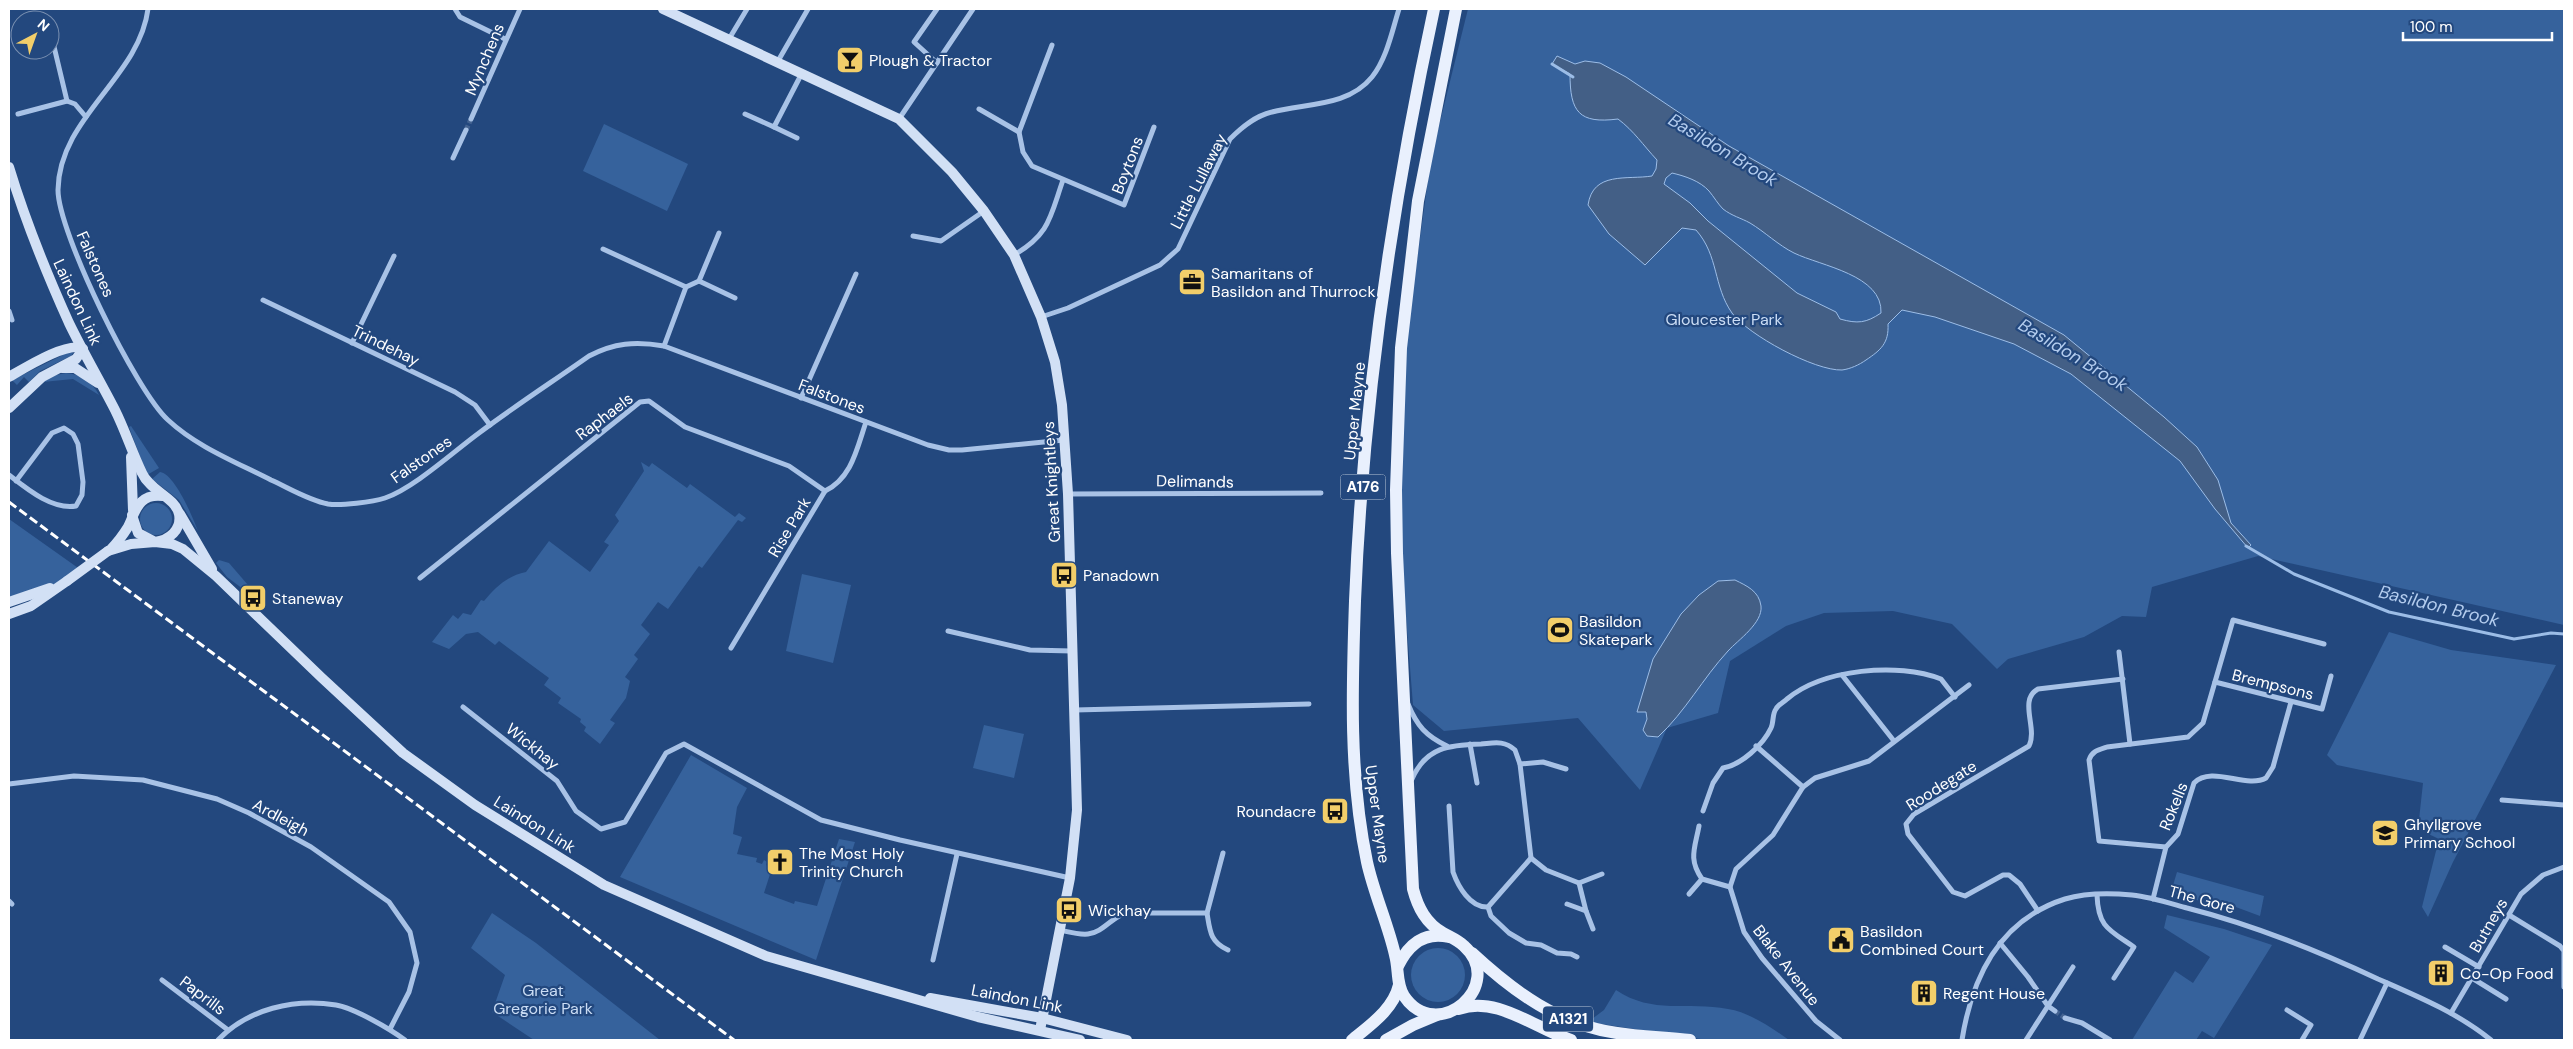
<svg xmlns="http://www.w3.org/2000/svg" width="2573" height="1049" font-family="'DM Sans',sans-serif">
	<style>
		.green { fill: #36629c }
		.water { fill: #435f86; stroke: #9cbde7; fill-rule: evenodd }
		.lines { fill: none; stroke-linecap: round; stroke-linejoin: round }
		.stream { stroke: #9cbde7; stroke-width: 3 }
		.street-tunnel { stroke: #446391; stroke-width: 5; stroke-dasharray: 5 2.5; stroke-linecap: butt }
		.street { stroke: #a8c2e6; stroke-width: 5 }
		.secondary { stroke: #d2e0f5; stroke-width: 10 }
		.primary { stroke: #e9f0fd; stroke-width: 12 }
		.rail { stroke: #fff; stroke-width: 3; stroke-dasharray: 9 4; stroke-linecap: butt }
		.secondary-bridge { stroke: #d2e0f5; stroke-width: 10 }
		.labels { text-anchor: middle; stroke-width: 4.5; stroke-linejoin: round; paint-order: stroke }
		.shield { fill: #23487e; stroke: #bdc8d8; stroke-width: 1 }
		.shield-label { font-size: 15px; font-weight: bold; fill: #fff }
		.street-label { font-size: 16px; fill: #fff; stroke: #23487e }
		.poi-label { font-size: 16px; fill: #fff; stroke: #23487e; text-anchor: start }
		.park-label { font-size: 16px; fill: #cbddf5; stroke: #23487e }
		.water-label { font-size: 18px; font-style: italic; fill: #b3ccee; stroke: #23487e }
	</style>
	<rect width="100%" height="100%" fill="#23487e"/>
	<g class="green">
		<path d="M1468,9h1096v616l-306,-69 -106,31 -6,30 -24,-1 -38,21 -76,22 -11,10 -45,-45 -59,-13 -69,2 -38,13 -56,35 -12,52 -51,15 -27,62 -62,-72 -134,13 -31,-26 -12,-150 3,-200 27,-197z"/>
		<path d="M604,124l84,40 -21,47 -84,-40z"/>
		<path d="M69,352l4,1 -2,3 -31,15 -11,11 -5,-5 -7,8 -5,-5z"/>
		<path d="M66,373c15,1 26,9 33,22l-26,-16 -30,3 13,-7z"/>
		<path d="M131,426l28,42 -12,7 -18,-48z"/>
		<path d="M641,462l8,5 3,-4 35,25 3,-4 45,33 4,-4 7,5 -4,4 -4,-2 -36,48 -3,-2 -31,43 -10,-7 -17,23 9,9 -16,21 4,4 -13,18 5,4 -4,17 -16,22 5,3 -15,21 -16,-13 2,-4 -6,-5 1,-3 -23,-16 3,-5 -17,-13 5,-7 -50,-37 -4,4 -17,-13 -12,2 -17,15 -17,-7 21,-27 5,4 5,-6 8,2 10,-15 3,1c12,-14 23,-25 42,-29l23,-31 41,31 19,-27 -5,-3 15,-21 -4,-6 29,-44z"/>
		<path d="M160,472c15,2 33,46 38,59l-19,-31 -27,-21z"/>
		<circle cx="156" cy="519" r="16"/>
		<path d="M9,519l72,51 -14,11 -58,21z"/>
		<path d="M219,560l10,3 25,29 -3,3 -24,-18 -11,-14z"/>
		<path d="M802,574l49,11 -18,78 -47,-12z"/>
		<path d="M2389,632l62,18 105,15 -103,197 -25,55 -6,-10 17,-68 -21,-10 5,-46 -86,-18 -10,-10z"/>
		<path d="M984,725l40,9 -10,44 -41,-10z"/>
		<path d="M691,755l56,33 -10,19 -4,27 9,3 -5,17 20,4 -1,4 6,2 2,-4 3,2 -1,3 6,3 -8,25 30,11 1,-3 22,5 22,-67 16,3 -39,118 -196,-83z"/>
		<path d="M2177,872l87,24 -4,20 -43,-16 -9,3 -35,-9 -2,-2z"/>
		<path d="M492,913l44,30 124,97h-126l-42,-28 13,-37 -34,-27z"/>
		<path d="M2167,915l57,14 48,16 -58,93 -12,-7 -6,9h-64l43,-69 18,12 17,-26 -46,-29z"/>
		<circle cx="1438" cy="975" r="27"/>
		<path d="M1616,990c37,25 71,11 112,19 21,3 44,19 61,31h-82l-119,-18 16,-12z"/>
	</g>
	<g class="water">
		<path d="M1557,56l18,8 10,-3 15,2 26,14 103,69 335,189 100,82 33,30 21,33 13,43 20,22 -3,3 -33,-39 -35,-48 -109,-87 -57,-30 -79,-27 -33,-7 -14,14c1,19 -7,26 -22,36 -7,5 -16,9 -24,10 -27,1 -94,-35 -110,-57 -19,-27 -13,-57 -36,-83l-14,-2 -37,37 -36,-31 -21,-29c5,-34 39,-25 64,-29l4,-7 1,-9c-14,-15 -23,-29 -39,-41 -39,5 -48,-7 -48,-45l-18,-10zM1672,173c13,3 28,8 37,18 5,6 9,13 14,18 9,7 18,9 27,14 15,9 28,22 44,30 27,13 89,22 87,60 -15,10 -23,11 -41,6l-4,-7 -39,-19 -89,-72 -18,-18 -26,-19 2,-6z"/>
		<path d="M1735,580c12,6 24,11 26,26 2,17 -23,34 -33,45 -25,27 -43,61 -70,86l-11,-1 -4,-6 4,-11 -1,-7h-9l16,-53 28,-45 18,-19 19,-14z"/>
	</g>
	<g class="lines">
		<g class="stream">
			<path d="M1552,64l21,13"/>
			<path d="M2246,546l48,28 95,38 125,27 37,-6 13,1"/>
		</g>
		<g class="street-tunnel">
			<path d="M466,130l5,-11"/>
			<path d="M2055,1011l10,7"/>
		</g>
		<g class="street">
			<path d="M148,9c-9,69 -89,108 -90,181 0,42 78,201 110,230 29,27 68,42 103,60 18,8 37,20 57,24 12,2 45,-2 57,-6 29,-10 68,-46 94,-65 36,-27 73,-51 110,-77 25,-13 46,-15 75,-10l264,99 21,5h13l102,-10"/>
			<path d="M455,9l5,8 45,22"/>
			<path d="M51,34l16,67"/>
			<path d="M729,39l18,-30"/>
			<path d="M778,61l30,-52"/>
			<path d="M937,63l-23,-21 23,-33"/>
			<path d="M979,109l40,23 33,-87"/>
			<path d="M18,114l49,-13 8,3 11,13"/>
			<path d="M745,114l29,13 28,-54"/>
			<path d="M471,119l49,-110"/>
			<path d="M899,119l74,-110"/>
			<path d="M774,127l23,11"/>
			<path d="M1019,132l4,20 9,14 92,39 30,-78"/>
			<path d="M453,158l13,-28"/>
			<path d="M719,233l-20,48 36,17"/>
			<path d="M913,236l28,5 43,-30"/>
			<path d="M603,249l83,38 -22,59"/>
			<path d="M1014,255c36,-21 36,-38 49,-75"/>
			<path d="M686,287l13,-6"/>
			<path d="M263,300l192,92 20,13 15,20"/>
			<path d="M9,311l3,9"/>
			<path d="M1041,317l27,-9 92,-43 18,-16 52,-110c12,-12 25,-23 42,-27 33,-9 76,-5 100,-35 15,-19 20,-46 27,-68"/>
			<path d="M352,343l42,-87"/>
			<path d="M801,398l55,-124"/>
			<path d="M9,475c18,14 43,35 67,31l6,-11 1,-13 -5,-38 -5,-10 -9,-6 -12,5 -36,48"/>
			<path d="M1068,494l253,-1"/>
			<path d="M420,578l220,-176 9,-1 36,26 104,39 36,25"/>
			<path d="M948,631l82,19 42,1"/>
			<path d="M731,648l94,-157c27,-13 32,-43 41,-69"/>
			<path d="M2119,652l11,92"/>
			<path d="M1842,675l52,66"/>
			<path d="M2215,682l107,27 9,-33"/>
			<path d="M1408,704c9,22 18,32 39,42"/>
			<path d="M463,707l94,74 19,30 25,18 24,-7 41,-69 18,-9 137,76 79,20 170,38"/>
			<path d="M1075,710l234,-6"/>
			<path d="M1470,744l7,39"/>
			<path d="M1756,746l47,41"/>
			<path d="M1520,764l23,-2 23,7"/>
			<path d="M1412,779c14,-32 37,-34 69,-35 13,-1 23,-4 34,6l5,14 11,94 -43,49"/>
			<path d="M9,784l65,-8 69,4 74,19 32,14 62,34 78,55 21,30 7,31 -8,29 -19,37"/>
			<path d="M2502,800l62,5"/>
			<path d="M1449,806l4,66c5,14 17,36 35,35l3,9 18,17 17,10 15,2 16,8 14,1 6,3"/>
			<path d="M1703,811l10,-28 10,-15c18,-3 40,-23 48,-40 3,-6 1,-14 5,-19 2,-4 8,-7 11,-10 36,-30 111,-37 154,-20l14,18"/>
			<path d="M1699,826c-4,22 -11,33 3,53l28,8"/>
			<path d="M2166,847l-67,-6 -10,-81c3,-9 9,-10 18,-13l81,-10 15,-14 30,-103 91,24"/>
			<path d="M1531,858l15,12 33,13 23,-9"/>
			<path d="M1689,894l13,-15"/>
			<path d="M2097,895c1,32 12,35 37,52l-20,31"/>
			<path d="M2153,899l13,-52 12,-13 16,-51c18,-18 52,6 72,-5l7,-11 18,-65"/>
			<path d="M9,901l3,3"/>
			<path d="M1567,904l19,7 -7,-28"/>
			<path d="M1586,911l7,18"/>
			<path d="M2038,911l-18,-27 -11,-9h-6l-38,21 -12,-4 -45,-58 -2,-10 8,-10 115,-68c9,-18 -11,-46 9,-57l85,-10"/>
			<path d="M1207,913c3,18 3,29 21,37"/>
			<path d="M2509,915l51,31 4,5v36"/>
			<path d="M1060,930c9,2 19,5 28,4 16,-2 24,-18 39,-21h80l16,-60"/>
			<path d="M2000,943l28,34 20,29 7,5"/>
			<path d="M2445,947l34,20"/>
			<path d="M933,960l24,-106"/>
			<path d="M2472,978l34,21"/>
			<path d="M162,980l66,50"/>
			<path d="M2287,1010l24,15 -9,15"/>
			<path d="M2451,1013l70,-119 22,-19 21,-8"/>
			<path d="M2065,1018l17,5 28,17"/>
			<path d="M218,1040c30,-31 76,-42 118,-35 18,3 54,24 69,35"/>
			<path d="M1840,1040l-24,-19 -54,-63 -18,-26 -14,-45 6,-18 37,-34 30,-48 12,-9 54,-17 100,-76"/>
			<path d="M1962,1040c10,-63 37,-120 103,-141 20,-6 46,-6 67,-4 19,2 37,8 55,13 67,17 129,42 191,71 39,17 80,34 113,61"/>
			<path d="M2026,1040l47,-73"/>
			<path d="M2360,1040l27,-57"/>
		</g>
		<g class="secondary">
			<path d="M663,9l236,110 53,53 32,39 30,44 27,62 14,45 7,43 6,89 9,316 -7,68 -30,152"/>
			<path d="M9,167c16,53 37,105 60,156 14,29 31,58 46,87 10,20 17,42 27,63 8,18 33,24 37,41 3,16 -10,26 -24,28l-17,-9 -6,-18"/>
			<path d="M62,368h13l23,15"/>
			<path d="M9,377c14,-8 60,-37 74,-28"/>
			<path d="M9,408l33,-31 34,-18 7,-10"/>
			<path d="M131,457l2,53"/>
			<path d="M180,514l32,55"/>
			<path d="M111,549c7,-7 12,-14 17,-22 8,-17 11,-34 35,-31"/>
			<path d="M108,551l23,-7 24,-2 17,2 11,5 33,27 106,102 81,75 72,52 129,80 162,71 212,61 102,23"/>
			<path d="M9,602l41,-14"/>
			<path d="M9,614l22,-8 36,-25"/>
			<path d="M930,998l112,20 85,22"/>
		</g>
		<g class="primary">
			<path d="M1434,9c-42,194 -71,393 -79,592 -3,87 -6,175 12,261 7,32 21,62 28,93 4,14 1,29 9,41 33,49 103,-11 60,-50 -6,-6 -14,-9 -21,-13 -17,-10 -25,-25 -30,-44l-16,-336 -1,-63 5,-142 17,-147 38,-192"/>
			<path d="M1472,953c42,39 87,72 145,80 24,4 49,4 73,7"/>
			<path d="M1398,966c10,-21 26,-35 51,-29"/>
			<path d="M1459,1009c37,-14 77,20 112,31"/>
			<path d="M1352,1040c18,-15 41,-30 47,-55"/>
			<path d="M1386,1040l27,-15 24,-10"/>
		</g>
		<path class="rail" d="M9,502l725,538"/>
		<path class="secondary-bridge" d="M67,581l41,-30"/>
	</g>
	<defs>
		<g id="bar-square" transform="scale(1.4375)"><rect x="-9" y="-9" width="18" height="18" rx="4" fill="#f2ce6a" stroke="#23487e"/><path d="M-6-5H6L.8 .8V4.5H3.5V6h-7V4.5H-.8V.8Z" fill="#111"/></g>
		<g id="office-square" transform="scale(1.4375)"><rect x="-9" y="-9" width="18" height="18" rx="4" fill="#f2ce6a" stroke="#23487e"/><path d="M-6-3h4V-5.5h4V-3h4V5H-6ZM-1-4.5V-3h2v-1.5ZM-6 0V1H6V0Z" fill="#111"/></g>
		<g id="bus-square" transform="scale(1.4375)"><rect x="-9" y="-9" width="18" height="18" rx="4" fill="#f2ce6a" stroke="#23487e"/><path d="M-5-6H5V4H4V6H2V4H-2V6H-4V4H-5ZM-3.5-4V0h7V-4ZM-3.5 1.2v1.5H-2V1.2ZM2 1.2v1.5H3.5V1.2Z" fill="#111"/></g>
		<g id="stadium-square" transform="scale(1.4375)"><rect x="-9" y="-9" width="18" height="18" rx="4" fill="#f2ce6a" stroke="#23487e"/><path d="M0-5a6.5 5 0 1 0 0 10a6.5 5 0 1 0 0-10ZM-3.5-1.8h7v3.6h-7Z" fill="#111"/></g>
		<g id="school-square" transform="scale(1.4375)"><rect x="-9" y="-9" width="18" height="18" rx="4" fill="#f2ce6a" stroke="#23487e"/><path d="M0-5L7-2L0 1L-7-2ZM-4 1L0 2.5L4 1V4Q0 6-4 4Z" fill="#111"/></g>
		<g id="church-square" transform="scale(1.4375)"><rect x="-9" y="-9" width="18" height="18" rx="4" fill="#f2ce6a" stroke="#23487e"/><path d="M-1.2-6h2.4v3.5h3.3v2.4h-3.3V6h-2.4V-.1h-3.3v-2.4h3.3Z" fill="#111"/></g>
		<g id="civic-square" transform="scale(1.4375)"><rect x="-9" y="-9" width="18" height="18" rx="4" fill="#f2ce6a" stroke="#23487e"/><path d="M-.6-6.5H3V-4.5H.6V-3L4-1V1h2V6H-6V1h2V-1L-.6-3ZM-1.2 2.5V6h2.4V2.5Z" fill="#111"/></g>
		<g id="building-square" transform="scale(1.4375)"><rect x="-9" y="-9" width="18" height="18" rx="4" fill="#f2ce6a" stroke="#23487e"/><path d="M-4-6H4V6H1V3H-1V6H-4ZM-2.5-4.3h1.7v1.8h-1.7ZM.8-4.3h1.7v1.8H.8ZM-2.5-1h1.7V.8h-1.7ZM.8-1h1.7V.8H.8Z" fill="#111"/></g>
	</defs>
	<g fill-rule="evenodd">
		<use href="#bar-square" x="850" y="60"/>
		<use href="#office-square" x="1192" y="282"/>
		<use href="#bus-square" x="1064" y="575"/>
		<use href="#bus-square" x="253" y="598"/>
		<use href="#stadium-square" x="1560" y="630"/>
		<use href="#bus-square" x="1335" y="811"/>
		<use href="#school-square" x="2385" y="833"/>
		<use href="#church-square" x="780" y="862"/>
		<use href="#bus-square" x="1069" y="910"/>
		<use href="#civic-square" x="1841" y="940"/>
		<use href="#building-square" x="2441" y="973"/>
		<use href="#building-square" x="1924" y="993"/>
	</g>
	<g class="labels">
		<g class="shield">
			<rect x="1340.5" y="474.5" width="45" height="25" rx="4"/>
			<rect x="1543" y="1006.5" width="50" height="25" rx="4"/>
		</g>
		<g class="shield-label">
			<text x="1363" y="492">A176</text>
			<text x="1568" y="1024">A1321</text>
		</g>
		<g class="street-label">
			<text transform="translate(484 59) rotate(-67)" y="6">Mynchens</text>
			<text transform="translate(1127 165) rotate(-69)" y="6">Boytons</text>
			<text transform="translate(1198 181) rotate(-63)" y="6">Little Lullaway</text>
			<text transform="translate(96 264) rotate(66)" y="6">Falstones</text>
			<text transform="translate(78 302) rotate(65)" y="6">Laindon Link</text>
			<text transform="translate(386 345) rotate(26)" y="6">Trindehay</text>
			<text transform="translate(832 396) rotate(21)" y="6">Falstones</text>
			<text transform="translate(1354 411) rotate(-84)" y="6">Upper Mayne</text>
			<text transform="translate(604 416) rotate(-37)" y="6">Raphaels</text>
			<text transform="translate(421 459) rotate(-35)" y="6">Falstones</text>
			<text transform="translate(1195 481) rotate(1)" y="6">Delimands</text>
			<text transform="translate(1051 482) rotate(-93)" y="6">Great Knightleys</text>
			<text transform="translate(789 527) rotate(-59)" y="6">Rise Park</text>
			<text transform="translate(2273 684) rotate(14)" y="6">Brempsons</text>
			<text transform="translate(533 746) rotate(39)" y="6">Wickhay</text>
			<text transform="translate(1941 785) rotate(-32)" y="6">Roodegate</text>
			<text transform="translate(2173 806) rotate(-68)" y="6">Rokells</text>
			<text transform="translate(1378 814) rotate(82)" y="6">Upper Mayne</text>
			<text transform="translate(281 817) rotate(28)" y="6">Ardleigh</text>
			<text transform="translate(535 824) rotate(32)" y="6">Laindon Link</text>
			<text transform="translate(2202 899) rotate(15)" y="6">The Gore</text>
			<text transform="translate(2488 925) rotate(-60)" y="6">Butneys</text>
			<text transform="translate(1787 965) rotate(52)" y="6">Blake Avenue</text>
			<text transform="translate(203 995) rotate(37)" y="6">Paprills</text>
			<text transform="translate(1017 998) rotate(11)" y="6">Laindon Link</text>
		</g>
		<g class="poi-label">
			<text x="869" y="66">Plough &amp; Tractor</text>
			<text x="1211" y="279">Samaritans of<tspan x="1211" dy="18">Basildon and Thurrock</tspan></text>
			<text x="1083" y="581">Panadown</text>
			<text x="272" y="604">Staneway</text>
			<text x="1579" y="627">Basildon<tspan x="1579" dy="18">Skatepark</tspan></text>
			<text x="1316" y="817" text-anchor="end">Roundacre</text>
			<text x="2404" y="830">Ghyllgrove<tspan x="2404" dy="18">Primary School</tspan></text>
			<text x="799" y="859">The Most Holy<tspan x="799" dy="18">Trinity Church</tspan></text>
			<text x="1088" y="916">Wickhay</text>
			<text x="1860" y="937">Basildon<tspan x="1860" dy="18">Combined Court</tspan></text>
			<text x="2460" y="979">Co-Op Food</text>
			<text x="1943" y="999">Regent House</text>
		</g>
		<g class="park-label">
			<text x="1724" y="325">Gloucester Park</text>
			<text x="543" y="996">Great<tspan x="543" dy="18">Gregorie Park</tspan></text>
		</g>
		<g class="water-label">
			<text transform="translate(1723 150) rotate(31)" y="6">Basildon Brook</text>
			<text transform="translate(2073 355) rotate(31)" y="6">Basildon Brook</text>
			<text transform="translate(2439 606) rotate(14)" y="6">Basildon Brook</text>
		</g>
	</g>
	<rect width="2573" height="1049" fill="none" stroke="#ffffff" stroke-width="20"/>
	<g transform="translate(35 35) rotate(41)"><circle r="24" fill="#23487e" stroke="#7b91b2"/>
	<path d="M0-4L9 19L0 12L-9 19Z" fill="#f2ce6a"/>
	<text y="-8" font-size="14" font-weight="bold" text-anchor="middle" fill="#ffffff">N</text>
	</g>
	<path d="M2403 32v8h149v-8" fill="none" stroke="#ffffff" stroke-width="2.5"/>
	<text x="2410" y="32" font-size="15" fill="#ffffff" stroke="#23487e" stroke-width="4" paint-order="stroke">100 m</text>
</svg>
